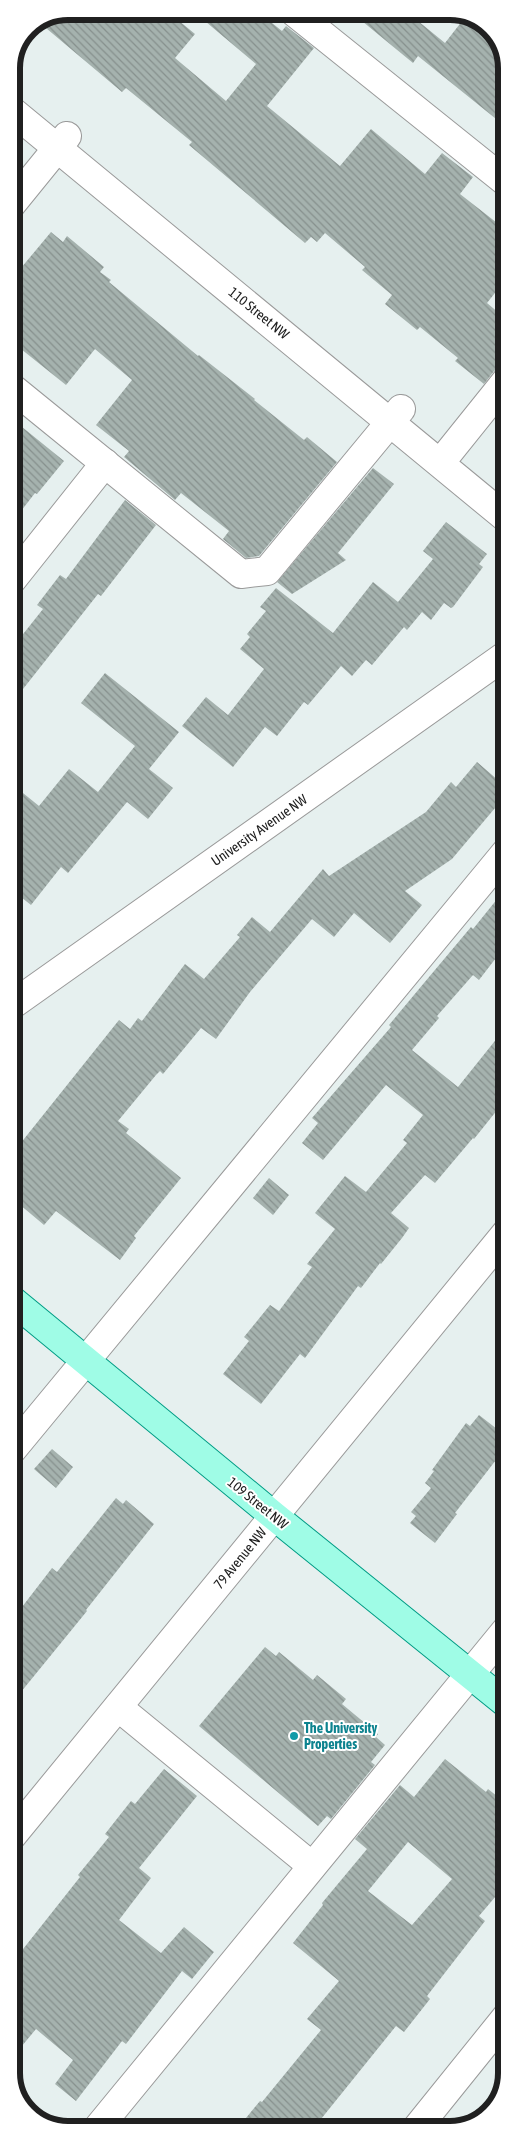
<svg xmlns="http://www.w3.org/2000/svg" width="518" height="2141" font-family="'Asap Condensed',sans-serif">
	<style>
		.building { fill: url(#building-back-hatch); fill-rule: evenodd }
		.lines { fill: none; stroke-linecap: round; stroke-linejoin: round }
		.minor-casing { stroke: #9a9a9a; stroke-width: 30 }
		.major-casing { stroke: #009c85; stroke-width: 30 }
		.minor { stroke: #fff; stroke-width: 28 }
		.major { stroke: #9ffce6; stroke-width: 28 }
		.culture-dot { fill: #0f9aa8; stroke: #fff; stroke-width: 2 }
		.labels { text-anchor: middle; stroke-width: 4; stroke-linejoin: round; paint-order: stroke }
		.street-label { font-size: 14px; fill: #202020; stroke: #fff }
		.culture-label { font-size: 14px; font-weight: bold; fill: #0d838f; stroke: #fff; text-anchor: start }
		.rim { fill: none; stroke: #202020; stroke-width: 6 }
	</style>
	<defs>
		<pattern id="building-back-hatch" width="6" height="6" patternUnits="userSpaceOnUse" patternTransform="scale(1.25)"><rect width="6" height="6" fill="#a5b2ae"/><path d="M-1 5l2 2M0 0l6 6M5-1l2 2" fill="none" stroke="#86908d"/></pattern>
	</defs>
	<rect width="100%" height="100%" fill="#e6f0ef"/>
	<g class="building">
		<path d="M68,11h99l28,23 -20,24 51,43 30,-37 -63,-53h64l25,20 4,-5 28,22 -47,58 73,60 31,-37 54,45 17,-21 31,24 -13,17 46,36v49l-19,24 19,16v47l-6,1 -6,4 -10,13 -29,-23 3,-3 -38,-31 -3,3 -32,-26 7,-9 -30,-25 3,-3 -40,-34 -8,9 -6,-5 -6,6 -116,-98 3,-3 -66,-54 -4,4 -82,-69z"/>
		<path d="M351,12h56l38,31 21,-27 22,11 18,30v70l-88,-71 -5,7z"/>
		<path d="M51,232l12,10 4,-6 37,31 -4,5 11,8 -2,2 89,74 1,-1 56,44 -1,1 50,40 3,-3 30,25 -78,94 -13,2 -23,-19 6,-8 -48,-38 -6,7 -51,-43 5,-6 -33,-26 36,-45 -37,-31 -29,36 -55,-44v-61z"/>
		<path d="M11,418l53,43 -27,33 -2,-1 -24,31z"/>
		<path d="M373,468l21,16 -56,69 8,7 -54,34 -15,-12z"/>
		<path d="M125,500l31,25 -55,71 -3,-2 -86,109v-55l31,-39 -6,-4 23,-30 6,4z"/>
		<path d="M446,522l41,32 -8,10 4,3 -30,40 -2,1 -7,-5 -13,17 -9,-8 -15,18 -3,-3 -32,38 -6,-5 -14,16 -11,-10 -33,39 -4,-3 -27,34 -12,-9 -32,40 -51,-41 24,-29 22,18 36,-46 -24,-20 10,-12 -3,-3 19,-23 -6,-4 16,-19 57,45 40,-51 25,20 35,-43 -10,-8z"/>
		<path d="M105,673l74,59 -30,37 24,19 -25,31 -21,-17 -59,71 -7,-6 -30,38 -19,-15v-82l11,-15 16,13 30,-37 29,23 37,-46 -54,-43z"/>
		<path d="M477,762l29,25v8l-54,64 -47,32 17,14 -32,38 -36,-30 -20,24 -22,-18 -62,73 -34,47 -15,-11 -38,46 -3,-3 -4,4 -38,46 11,8 -3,4 55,45 -47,58 2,2 -16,22 -64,-49 -12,14 -32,-27v-44l107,-134 11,9 8,-11 4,3 43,-57 19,15 36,-42 -3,-2 15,-18 18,15 53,-63 6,7 97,-64 25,-30 5,5z"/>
		<path d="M506,888v57l-27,35 -6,-5 -36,41 2,2 -27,32 46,37 48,-60v72l-32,40 -1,-1 -38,45 -10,-8 -34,38 18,15 -7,10 -21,26 -1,-1 -19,25 -3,-2 -53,72 -5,-4 -39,50 -38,-30 26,-33 -5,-4 26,-32 9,6 33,-44 -5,-3 28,-35 -20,-16 30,-37 21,16 41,-49 -4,-3 20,-25 -37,-30 -63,75 -21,-17 16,-20 -6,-5 79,-91 -2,-2 35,-42 47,-56 2,2z"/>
		<path d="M269,1178l20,17 -16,20 -20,-17z"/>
		<path d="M479,1415l27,21v11l-51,66 2,1 -22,29 -25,-20 6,-7 -5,-4 20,-24 -6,-5 9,-12 -2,-1 34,-47 4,3z"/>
		<path d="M52,1449l21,18 -17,21 -22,-19z"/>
		<path d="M116,1498l7,6 3,-4 28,24 -68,86 1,1 -75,92v-83l40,-52 5,4z"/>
		<path d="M265,1647l11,9 3,-4 34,28 4,-5 29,24 -4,5 36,30 -2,3 9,8 -14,17 4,3 -44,54 -4,-3 -9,10 -119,-100z"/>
		<path d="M445,1759l41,33 2,-3 19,15v79l-28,33 6,5 -58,75 3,3 -26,33 -8,-6 -83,103h-76l23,-28 2,1 59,-72 -14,-11 32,-38 -46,-38 30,-38 -1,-2 45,-54 -12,-10 45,-54 14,12zM408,1842l44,37 -40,46 -44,-34z"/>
		<path d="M164,1769l33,27 -58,72 12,10 -32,42 42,33 23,-26 30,25 -22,27 -10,-8 -56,73 -4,-3 -46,60 -21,-17 18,-24 -37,-31 -24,29v-95l68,-86 -2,-2 31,-38 -4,-3 26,-33 4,3z"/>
	</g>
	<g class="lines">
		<g class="minor-casing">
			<g id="minor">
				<path d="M294,12l212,170"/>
				<path d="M11,110l495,408"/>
				<path d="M11,205l56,-69"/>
				<path d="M11,387l230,187 26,-3 134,-162"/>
				<path d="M441,462l65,-81"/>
				<path d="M12,580l93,-117"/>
				<path d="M12,1005l494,-350"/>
				<path d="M12,1450l494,-598"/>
				<path d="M118,1707l194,159"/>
				<path d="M12,1836l494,-603"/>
				<path d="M97,2129l410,-500"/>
				<path d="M416,2129l91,-113"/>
			</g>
		</g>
		<g class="major-casing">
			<path id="major" d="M12,1300l262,216 233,188"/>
		</g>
		<use href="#minor" class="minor"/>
		<use href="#major" class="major"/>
	</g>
	<circle class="culture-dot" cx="294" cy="1736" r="5"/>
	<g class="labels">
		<g class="street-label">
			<text transform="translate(259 313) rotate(39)" y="5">110 Street NW</text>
			<text transform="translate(259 830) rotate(-35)" y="5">University Avenue NW</text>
			<text transform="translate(258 1503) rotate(39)" y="5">109 Street NW</text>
			<text transform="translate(240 1558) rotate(-51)" y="5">79 Avenue NW</text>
		</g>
		<g class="culture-label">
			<text x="304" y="1733">The University<tspan x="304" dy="16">Properties</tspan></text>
		</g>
	</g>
	<path d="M0 0H518V2141H0ZM68 20H450A48 48 0 0 1 498 68V2073A48 48 0 0 1 450 2121H68A48 48 0 0 1 20 2073V68A48 48 0 0 1 68 20Z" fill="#fff" fill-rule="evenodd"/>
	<path class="rim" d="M68 20H450A48 48 0 0 1 498 68V2073A48 48 0 0 1 450 2121H68A48 48 0 0 1 20 2073V68A48 48 0 0 1 68 20Z"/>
</svg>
